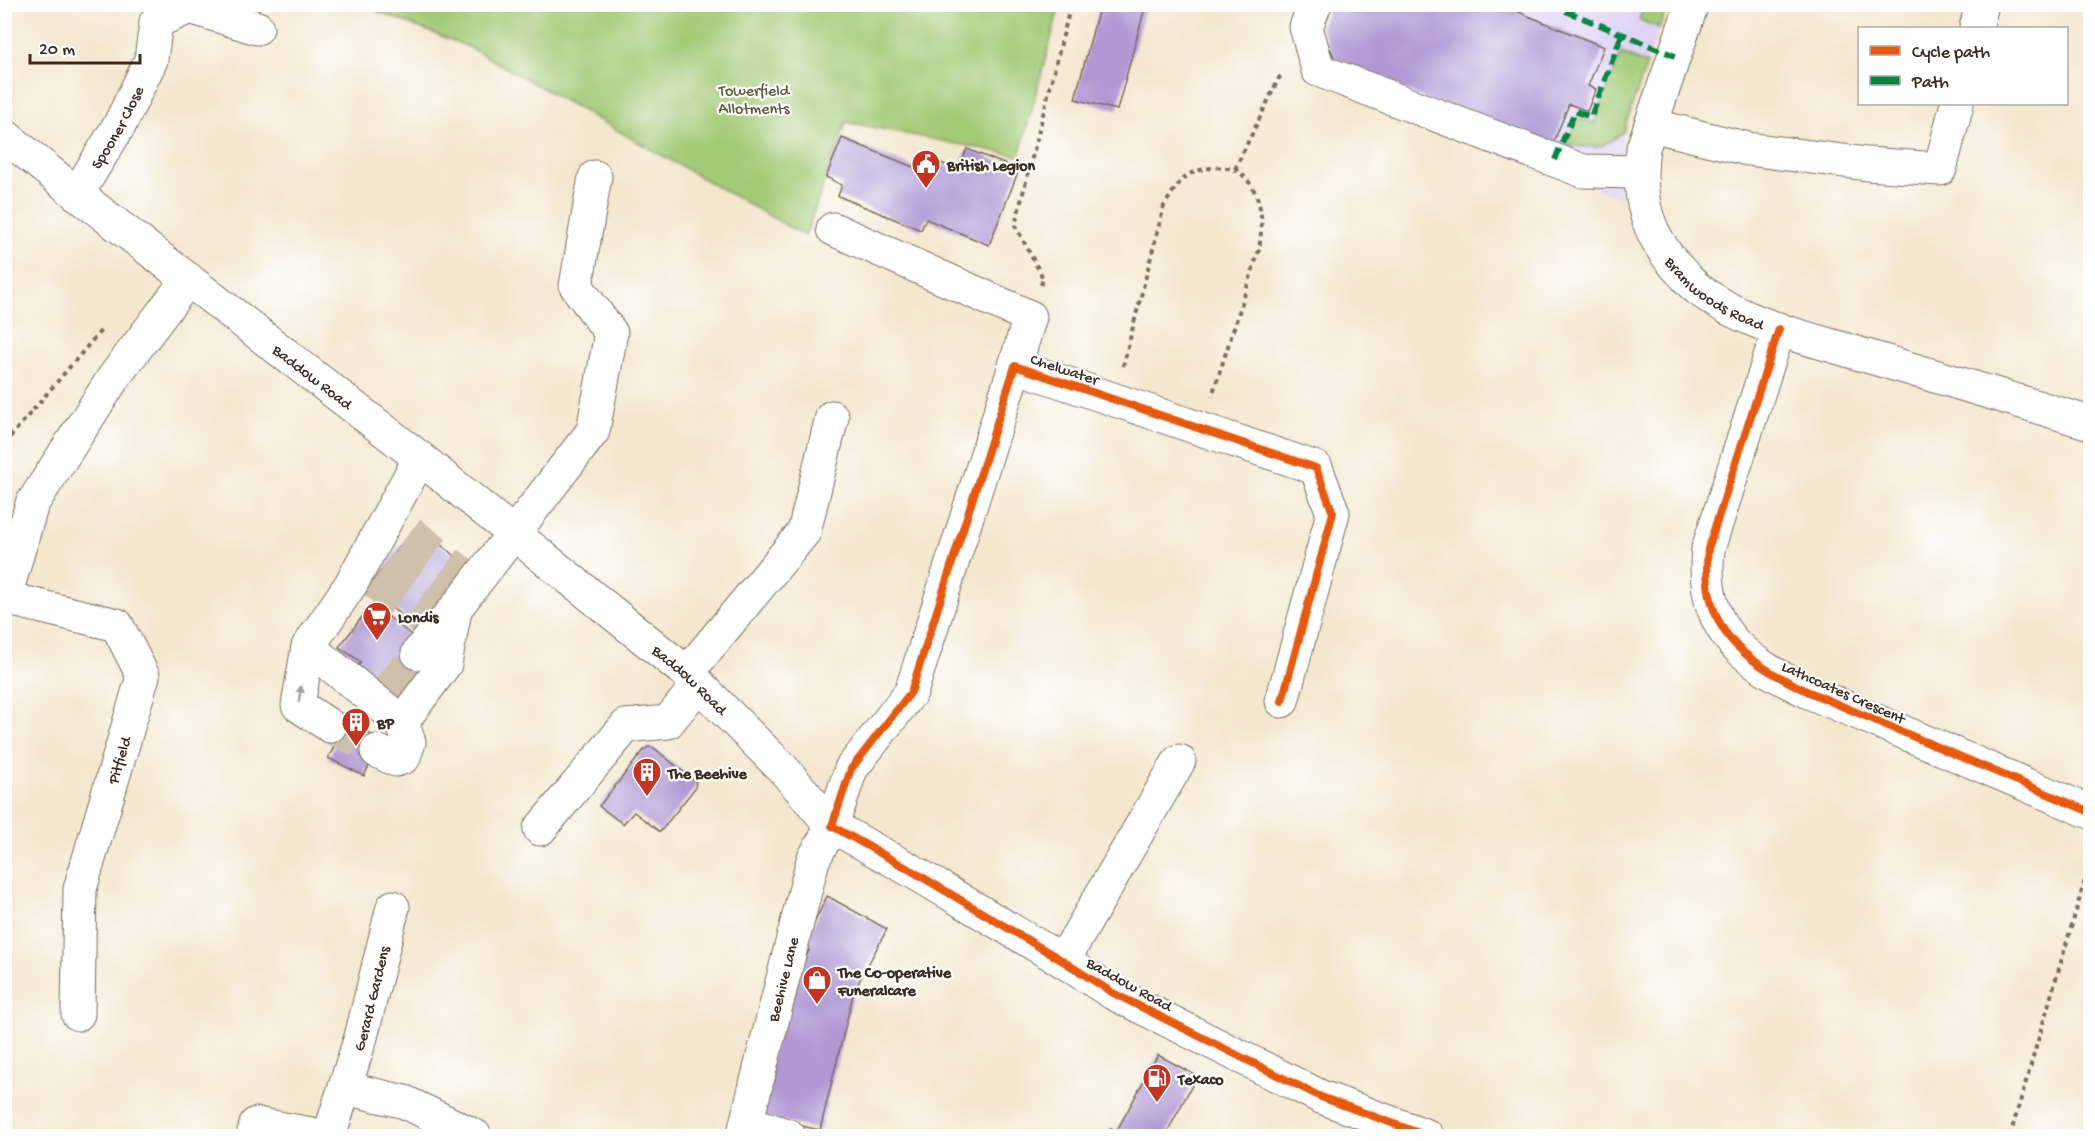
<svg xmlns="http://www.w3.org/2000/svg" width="2095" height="1141" font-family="'Gochi Hand',sans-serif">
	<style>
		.built { fill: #e0d4f4 }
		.green { fill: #a3ca76; stroke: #6f7a4a; stroke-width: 1.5 }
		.building { fill: #af99d4 }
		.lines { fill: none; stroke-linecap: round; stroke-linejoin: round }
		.minor-tunnel { stroke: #cec1ab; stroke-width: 33; stroke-dasharray: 33 16; stroke-linecap: butt }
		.minor-casing { stroke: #7b6c5c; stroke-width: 35 }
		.major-casing { stroke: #7b6c5c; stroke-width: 35 }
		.path { stroke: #7b6c5c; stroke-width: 4; stroke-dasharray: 4.5 4.5; stroke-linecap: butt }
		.minor { stroke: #fff; stroke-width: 33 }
		.major { stroke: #fff; stroke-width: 33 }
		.quiet { stroke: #00873e; stroke-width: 6; stroke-dasharray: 12 6; stroke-linecap: butt }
		.cycleway-casing { stroke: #fff; stroke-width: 11 }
		.cycleway { stroke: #e8590c; stroke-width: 8 }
		.oneway { fill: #a79f9a }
		.labels { text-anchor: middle; stroke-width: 4.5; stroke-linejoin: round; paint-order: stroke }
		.park-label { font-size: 16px; fill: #5a5a38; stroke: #fff }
		.street-label { font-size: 16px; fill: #3b2a1e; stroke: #fff }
		.poi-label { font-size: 16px; font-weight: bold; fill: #3b2a1e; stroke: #fff; text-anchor: start }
	</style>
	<rect width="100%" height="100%" fill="#fff"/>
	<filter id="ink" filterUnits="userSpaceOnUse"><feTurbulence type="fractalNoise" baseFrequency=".0167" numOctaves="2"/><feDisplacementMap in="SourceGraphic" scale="12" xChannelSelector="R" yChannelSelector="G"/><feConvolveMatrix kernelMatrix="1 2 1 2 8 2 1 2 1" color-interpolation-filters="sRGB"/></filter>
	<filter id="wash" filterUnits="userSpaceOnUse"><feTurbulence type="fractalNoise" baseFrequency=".008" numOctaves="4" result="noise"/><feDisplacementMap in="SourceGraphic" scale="24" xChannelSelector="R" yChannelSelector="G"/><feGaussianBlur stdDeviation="1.35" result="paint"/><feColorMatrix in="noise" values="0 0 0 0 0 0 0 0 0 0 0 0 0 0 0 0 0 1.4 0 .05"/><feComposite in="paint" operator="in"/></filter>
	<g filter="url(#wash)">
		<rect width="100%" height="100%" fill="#f3e7ce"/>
		<path class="built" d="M1385,5h282l-44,126 -3,67 -271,-104z"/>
		<g class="green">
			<path d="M361,5h699l-41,151 -173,-34 -41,114 -336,-189z"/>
			<path d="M1644,5h23l-7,23 -21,-8z"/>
			<path d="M1621,53l26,11 -24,68 -9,7 -16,8h-16l-15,-3 11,-26 17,5z"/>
		</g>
		<g id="blocks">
			<g class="building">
				<path d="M1100,4h46l-29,106 -42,-11z"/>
				<path d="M1330,4h169l105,43 -16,39 8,3 -9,22 -18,-7 -18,45 -215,-87 -15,-35z"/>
				<path d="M842,138l81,33 6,-13 29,12 9,-21 52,21 -30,75 -63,-26 -5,11 -83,-34 4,-11 -16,-8z"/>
				<path d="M416,526l55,42 -49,63 -55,-42z"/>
				<path d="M372,604l42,33 13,24 -29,38 -41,-32 4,-5 -22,-15z"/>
				<path d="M335,716l47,24 -18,36 -36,-18 7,-13 -12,-6z"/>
				<path d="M648,747l6,1 42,34 -1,6 -35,44 -26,-20 -11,12 -24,-18 45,-56z"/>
				<path d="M827,896l60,33 -33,62 -34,139 -63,-14 40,-158 7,4 5,-12 -6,-3z"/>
				<path d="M1158,1055l39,21 -32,60h-59l5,-8 5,4z"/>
			</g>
		</g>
	</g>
	<g filter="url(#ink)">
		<use href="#blocks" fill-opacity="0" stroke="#7b6c5c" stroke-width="1.5"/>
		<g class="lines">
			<g class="minor-tunnel">
				<path d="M410,532l55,43"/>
				<path d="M391,557l54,44"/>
				<path d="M373,581l54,42"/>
				<path d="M387,691l31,-38"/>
				<path d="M330,726l47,25"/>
			</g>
			<g class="minor-casing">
				<g id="minor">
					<path d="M1315,4l-9,23 12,43 265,101 57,1"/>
					<path id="s1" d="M1692,4l-49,144c-7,52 5,91 42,128 5,6 11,12 17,16 46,34 107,46 161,63 76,22 152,45 227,68"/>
					<path d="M1976,28l6,-24"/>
					<path d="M1651,125l97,24 119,15 73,5 17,-65"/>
					<path id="s2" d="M77,194l43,-70 31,-64 5,-38 34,-15 67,21"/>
					<path d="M833,229l197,88 -15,49"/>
					<path d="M1779,329l-71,220c-8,81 34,111 101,143l281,120"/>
					<path d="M420,458l-69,126 -43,63 94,75 43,-58 10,-54"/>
					<path d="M5,598l112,27 26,51 -63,213 -2,125"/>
					<path d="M4,600l28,-96 82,-127 74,-98"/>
					<path d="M308,647l-10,58 32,21"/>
					<path d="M418,653l37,-44 138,-178 18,-98 -35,-47 19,-109"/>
					<path d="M687,673l117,-141 28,-115"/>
					<path d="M1282,701l51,-188 -17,-45 -301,-102 -104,326 -60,77 -19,57 80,45 151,90 50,32 208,104 106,39"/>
					<path d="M377,751l19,9 8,-3 5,-15 -7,-20"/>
					<path d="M540,829l86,-103 42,-4 31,-38"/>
					<path d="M1063,961l116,-200"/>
					<path d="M345,1088l60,14 70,34"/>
					<path d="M747,1122l42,14"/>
					<path d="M253,1136l3,-12 66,12"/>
					<path id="s3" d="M329,1136l32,-99 32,-130"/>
				</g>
			</g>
			<g class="major-casing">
				<g id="major">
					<path id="s4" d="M4,135l73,59 343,264 267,215 98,98 47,55 -19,34 -70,276"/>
				</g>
			</g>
			<g class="path">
				<path d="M1235,169l44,-91 3,-3"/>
				<path d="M1041,285l2,-7 -28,-53 56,-221"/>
				<path d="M1123,366l41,-160c8,-13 14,-24 26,-32 9,-6 36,-9 46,-4 11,6 20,21 23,34 4,15 2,31 0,46l-47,146"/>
				<path d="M4,444l99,-116"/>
				<path d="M2010,1136l80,-273"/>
			</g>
			<use href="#minor" class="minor"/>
			<use href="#major" class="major"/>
			<g class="quiet">
				<path d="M1549,4l126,52"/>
				<path d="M1555,160l20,-49 16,6 31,-83"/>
			</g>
			<g class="cycleway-casing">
				<g id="cycleway">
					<path d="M1779,329l-71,220c-8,81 34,111 101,143l281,120"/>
					<path d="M1282,701l51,-188 -17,-45 -301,-102 -104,326 -60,77 -19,57 80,45 151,90 50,32 208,104 106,39"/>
				</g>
			</g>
			<use href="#cycleway" class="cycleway"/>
		</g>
		<defs><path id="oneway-solid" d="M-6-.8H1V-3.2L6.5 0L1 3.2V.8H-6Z" transform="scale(1.5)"/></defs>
		<use class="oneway" href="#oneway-solid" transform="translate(300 694) rotate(-81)"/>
	</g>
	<defs>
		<g id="civic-pin" transform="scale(1.5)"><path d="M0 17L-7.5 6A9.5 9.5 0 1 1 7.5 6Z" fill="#c8321e" stroke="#fff"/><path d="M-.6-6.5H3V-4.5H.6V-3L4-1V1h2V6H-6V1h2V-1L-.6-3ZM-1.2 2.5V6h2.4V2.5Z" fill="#fff"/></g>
		<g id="supermarket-pin" transform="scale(1.5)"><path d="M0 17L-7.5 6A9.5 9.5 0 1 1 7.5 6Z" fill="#c8321e" stroke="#fff"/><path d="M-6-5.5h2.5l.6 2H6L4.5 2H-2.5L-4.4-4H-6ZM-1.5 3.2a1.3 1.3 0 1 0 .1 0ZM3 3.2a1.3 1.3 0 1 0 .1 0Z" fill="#fff"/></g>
		<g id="building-pin" transform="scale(1.5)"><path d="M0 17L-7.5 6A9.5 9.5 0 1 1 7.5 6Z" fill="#c8321e" stroke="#fff"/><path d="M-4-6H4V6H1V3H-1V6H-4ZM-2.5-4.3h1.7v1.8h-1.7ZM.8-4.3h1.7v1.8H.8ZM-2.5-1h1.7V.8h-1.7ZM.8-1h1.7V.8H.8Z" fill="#fff"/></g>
		<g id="shop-pin" transform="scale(1.5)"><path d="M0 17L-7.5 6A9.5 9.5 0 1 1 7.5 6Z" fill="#c8321e" stroke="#fff"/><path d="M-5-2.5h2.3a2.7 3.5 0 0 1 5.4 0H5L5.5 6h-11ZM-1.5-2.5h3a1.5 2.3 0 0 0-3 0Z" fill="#fff"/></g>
		<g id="fuel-pin" transform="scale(1.5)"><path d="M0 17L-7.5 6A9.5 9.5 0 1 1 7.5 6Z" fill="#c8321e" stroke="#fff"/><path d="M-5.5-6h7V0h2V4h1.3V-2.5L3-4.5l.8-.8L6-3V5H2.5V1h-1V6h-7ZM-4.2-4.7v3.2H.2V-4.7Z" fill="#fff"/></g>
	</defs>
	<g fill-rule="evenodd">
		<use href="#civic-pin" x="926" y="164"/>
		<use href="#supermarket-pin" x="377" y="616"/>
		<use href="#building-pin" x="356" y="722"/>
		<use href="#building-pin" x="647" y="772"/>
		<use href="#shop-pin" x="817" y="980"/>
		<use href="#fuel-pin" x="1157" y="1078"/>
	</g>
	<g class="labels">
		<g class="park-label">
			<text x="754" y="95">Towerfield<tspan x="754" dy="18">Allotments</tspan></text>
		</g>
		<g class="street-label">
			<text dy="6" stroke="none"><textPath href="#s2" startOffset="78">Spooner Close</textPath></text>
			<text dy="6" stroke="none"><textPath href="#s1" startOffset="327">Bramwoods Road</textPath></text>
			<text transform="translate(1065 368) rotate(18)" y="6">Chelwater</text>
			<text dy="6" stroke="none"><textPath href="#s4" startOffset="392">Baddow Road</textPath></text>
			<text dy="6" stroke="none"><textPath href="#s4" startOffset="876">Baddow Road</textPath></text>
			<text transform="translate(1844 691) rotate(24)" y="6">Lathcoates Crescent</text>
			<text transform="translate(118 760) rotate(-73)" y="6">Pitfield</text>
			<text transform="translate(782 979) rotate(-76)" y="6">Beehive Lane</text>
			<text transform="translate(1130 983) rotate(29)" y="6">Baddow Road</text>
			<text dy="6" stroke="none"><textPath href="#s3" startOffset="144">Gerard Gardens</textPath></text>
		</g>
		<g class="poi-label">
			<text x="947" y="170">British Legion</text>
			<text x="398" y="622">Londis</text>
			<text x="377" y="728">BP</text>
			<text x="668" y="778">The Beehive</text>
			<text x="838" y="977">The Co-operative<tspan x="838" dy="18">Funeralcare</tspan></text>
			<text x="1178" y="1084">Texaco</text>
		</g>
	</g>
	<rect width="2095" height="1141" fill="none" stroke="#fff" stroke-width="24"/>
	<rect x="1858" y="27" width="210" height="78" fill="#ffffff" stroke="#b1aaa5" stroke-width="1.5"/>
	<rect x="1870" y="46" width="30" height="9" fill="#e8590c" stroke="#b1aaa5" stroke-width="1.5"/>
	<text x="1912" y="57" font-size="18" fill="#3b2a1e">Cycle path</text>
	<rect x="1870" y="76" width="30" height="9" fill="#00873e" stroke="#b1aaa5" stroke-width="1.5"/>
	<text x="1912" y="87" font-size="18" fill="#3b2a1e">Path</text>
	<path d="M30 54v9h110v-9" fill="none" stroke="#3b2a1e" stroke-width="3"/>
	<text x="39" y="54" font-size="18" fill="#3b2a1e" stroke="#ffffff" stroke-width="4.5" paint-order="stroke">20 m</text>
</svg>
